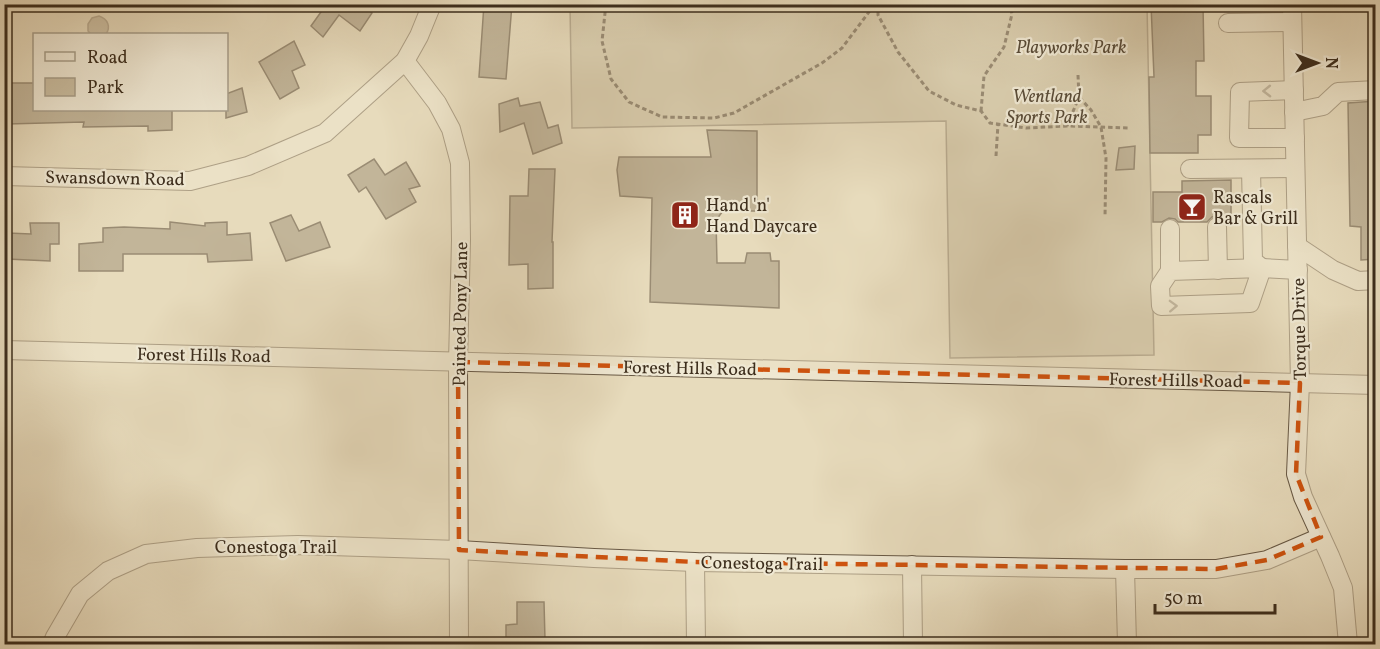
<svg xmlns="http://www.w3.org/2000/svg" width="1380" height="649" font-family="Vollkorn,serif">
	<style>
		.green { fill: #cabea1; stroke: #84765f; stroke-width: 1.5 }
		.water { fill: #ada086; stroke: #80725c; stroke-width: 1.5 }
		.building { fill: #958870; stroke: #3d2e1d; stroke-width: 1.5 }
		.lines { fill: none; stroke-linecap: round; stroke-linejoin: round }
		.minor-casing { stroke: #685945; stroke-width: 20 }
		.path { stroke: #3d2e1d; stroke-width: 3; stroke-dasharray: 4.5 3; stroke-linecap: butt }
		.minor { stroke: #efe8d3; stroke-width: 18 }
		.oneway { stroke: #968b78 }
		.marked { fill: none; stroke: #ce530f; stroke-width: 4.5; stroke-dasharray: 12 8; stroke-linejoin: round }
		.labels { text-anchor: middle; stroke-width: 4.5; stroke-linejoin: round; paint-order: stroke }
		.park-label { font-size: 18px; font-style: italic; fill: #594b37; stroke: #efe8d3 }
		.street-label { font-size: 18px; fill: #3d2e1d; stroke: #efe8d3 }
		.poi-label { font-size: 18px; fill: #3d2e1d; stroke: #efe8d3; text-anchor: start }
	</style>
	<rect width="100%" height="100%" fill="#e7dbbc"/>
	<filter id="stains"><feTurbulence type="fractalNoise" baseFrequency=".00333" numOctaves="4"/><feColorMatrix values="0 0 0 0 .2 0 0 0 0 .09 0 0 0 0 .02 0 0 0 .5 -.17"/></filter>
	<radialGradient id="worn" r=".72"><stop offset=".6" stop-color="#630" stop-opacity="0"/><stop offset="1" stop-color="#630" stop-opacity=".3"/></radialGradient>
	<path class="green" d="M570,5h577l7,350 -204,3 -4,-237 -374,7z"/>
	<path class="water" d="M99,16c9,3 12,11 7,18h-15l-3,-3v-7l4,-6z"/>
	<g class="building">
		<path d="M325,4h34l13,9 -12,18 -21,-16 -16,22 -12,-11 15,-21z"/>
		<path d="M484,4h28l-6,75 -27,-2z"/>
		<path d="M1151,4h52l1,57h-8v35h15v39h-13v18h-48l-1,-76h5z"/>
		<path d="M294,41l11,24 -13,6 7,17 -19,11 -21,-37z"/>
		<path d="M4,83h30v27h138v20l-24,1v-5l-65,1 1,-5 -77,2 1,-17h-4z"/>
		<path d="M242,88l5,24 -21,6v-24z"/>
		<path d="M518,98l2,8 20,-4 8,26 10,-3 4,18 -29,11 -9,-31 -24,9 -1,-28z"/>
		<path d="M1376,101v158l-15,1v-33l-11,-1 -2,-123z"/>
		<path d="M707,130l50,1v80h-34l-7,9 1,43h28l2,-10h23l1,8h8v47l-129,-6 2,-104 -32,-2 -3,-26 2,-13h92z"/>
		<path d="M1135,146l-1,23 -18,1 3,-22z"/>
		<path d="M374,159l11,16 21,-13 14,24 -11,3 7,13 -30,17 -20,-32 -7,5 -11,-17z"/>
		<path d="M529,169h26l-3,73h1v46l-25,1v-25l-19,1 1,-69h18z"/>
		<path d="M1231,180v41h-4l-4,-4 -6,-1 -5,1 -5,5h-29l-3,-3 -6,-1 -7,4h-9v-30h29v-11z"/>
		<path d="M291,215l8,16 21,-9 10,25 -44,14 -16,-38z"/>
		<path d="M170,222l35,4v-3l22,-1v13l23,-2 2,27 -44,2 -1,-8h-84v17h-44v-27l24,-2v-14l21,-1 46,2z"/>
		<path d="M30,223h29v21h-9v17l-43,-2 1,-26 23,1z"/>
		<path d="M517,602h27l1,38 -23,1v4h-16v-20l11,-1z"/>
	</g>
	<g class="lines">
		<g class="minor-casing">
			<g id="minor">
				<path d="M1292,4l8,379 -4,91 7,23 27,59 13,32 5,56"/>
				<path d="M1228,23l64,-1"/>
				<path d="M405,61l32,42 14,26 9,34 1,77 -3,122 1,282"/>
				<path d="M1294,90l-54,2 -1,46h56"/>
				<path d="M1294,112l29,-6 15,-14 38,-2"/>
				<path d="M1190,169l105,-1"/>
				<path d="M1251,169l2,92 9,7"/>
				<path d="M4,176l186,5 58,-15 77,-33 80,-72 14,-25 13,-32"/>
				<path d="M1217,227l1,43"/>
				<path d="M1170,229v42"/>
				<path d="M1297,246l36,24 25,11 18,-1"/>
				<path d="M1262,268l-12,35 -89,3 -1,-20 10,-15 92,-3 36,2"/>
				<path d="M4,350l1372,35"/>
				<path d="M695,562l1,82"/>
				<path d="M912,565l1,79"/>
				<path d="M1125,569l2,75"/>
				<path d="M52,644l3,-7 25,-43 28,-23 38,-17 51,-6 101,-3 161,5 135,8 101,4 430,7h91l51,-9 54,-23"/>
			</g>
		</g>
		<g class="path">
			<path d="M606,4l-4,37 9,38 18,23 33,15 52,1 20,-5 88,-50 20,-15 33,-44"/>
			<path d="M878,4v11l20,37 31,39 27,14 25,6 9,12 36,5 41,-2 62,2"/>
			<path d="M1078,75l1,22 12,13 10,17 5,31 -1,59"/>
			<path d="M981,111l3,-35 20,-29 8,-33 -2,-10"/>
			<path d="M1067,126l12,-29"/>
			<path d="M996,156l2,-32"/>
		</g>
		<use href="#minor" class="minor"/>
	</g>
	<defs><path id="oneway-chevron" d="M-2-3.5L2.5 0L-2 3.5" fill="none" stroke-width="1.6" stroke-linecap="round" stroke-linejoin="round" transform="scale(1.5)"/></defs>
	<g class="oneway">
		<use href="#oneway-chevron" transform="translate(1267 91) rotate(179)"/>
		<use href="#oneway-chevron" transform="translate(1173 306) rotate(-2)"/>
	</g>
	<path d="M0 0H1380V649H0ZM458,362l842,21 -4,91 25,63 -54,23 -51,9 -521,-7 -236,-12z" fill="#e7dbbc" fill-opacity=".55" fill-rule="evenodd"/>
	<path class="marked" d="M458,362l842,21 -4,91 25,63 -54,23 -51,9 -521,-7 -236,-12z"/>
	<defs>
		<g id="bar-square" transform="scale(1.5)"><rect x="-9" y="-9" width="18" height="18" rx="4" fill="#8f2418" stroke="#efe8d3"/><path d="M-6-5H6L.8 .8V4.5H3.5V6h-7V4.5H-.8V.8Z" fill="#fff"/></g>
		<g id="building-square" transform="scale(1.5)"><rect x="-9" y="-9" width="18" height="18" rx="4" fill="#8f2418" stroke="#efe8d3"/><path d="M-4-6H4V6H1V3H-1V6H-4ZM-2.5-4.3h1.7v1.8h-1.7ZM.8-4.3h1.7v1.8H.8ZM-2.5-1h1.7V.8h-1.7ZM.8-1h1.7V.8H.8Z" fill="#fff"/></g>
	</defs>
	<g fill-rule="evenodd">
		<use href="#bar-square" x="1192" y="207"/>
		<use href="#building-square" x="685" y="215"/>
	</g>
	<g class="labels">
		<g class="park-label">
			<text x="1071" y="53">Playworks Park</text>
			<text x="1047" y="102">Wentland<tspan x="1047" dy="21">Sports Park</tspan></text>
		</g>
		<g class="street-label">
			<text transform="translate(115 178) rotate(1)" y="6">Swansdown Road</text>
			<text transform="translate(460 314) rotate(-89)" y="6">Painted Pony Lane</text>
			<text transform="translate(1299 329) rotate(-91)" y="6">Torque Drive</text>
			<text transform="translate(204 355) rotate(1)" y="6">Forest Hills Road</text>
			<text transform="translate(690 368) rotate(1)" y="6">Forest Hills Road</text>
			<text transform="translate(1176 380) rotate(1)" y="6">Forest Hills Road</text>
			<text x="276" y="553">Conestoga Trail</text>
			<text transform="translate(762 563) rotate(1)" y="6">Conestoga Trail</text>
		</g>
		<g class="poi-label">
			<text x="1213" y="203">Rascals<tspan x="1213" dy="21">Bar &amp; Grill</tspan></text>
			<text x="706" y="211">Hand 'n'<tspan x="706" dy="21">Hand Daycare</tspan></text>
		</g>
	</g>
	<rect width="1380" height="649" fill="none" stroke="#e7dbbc" stroke-width="24"/>
	<rect x="6" y="6" width="1368" height="637" fill="none" stroke="#3d2e1d" stroke-width="3"/>
	<rect x="12" y="12" width="1356" height="625" fill="none" stroke="#3d2e1d" stroke-width="1.5"/>
	<rect x="33" y="33" width="195" height="78" fill="#efe8d3" stroke="#a89e8a" stroke-width="1.5"/>
	<rect x="45" y="52" width="30" height="9" fill="#efe8d3" stroke="#a89e8a" stroke-width="1.5"/>
	<text x="87" y="63" font-size="18" fill="#3d2e1d">Road</text>
	<rect x="45" y="78" width="30" height="18" fill="#cabea1" stroke="#a89e8a" stroke-width="1.5"/>
	<text x="87" y="93" font-size="18" fill="#3d2e1d">Park</text>
	<g transform="translate(1317 63) rotate(90)" stroke="#efe8d3" stroke-width="4.5" paint-order="stroke">
	<path d="M0-4.5L10 22L0 15L-10 22Z" fill="#3d2e1d"/>
	<text y="-9" font-size="16" font-weight="bold" text-anchor="middle" fill="#3d2e1d">N</text>
	</g>
	<path d="M1155 604v9h120v-9" fill="none" stroke="#3d2e1d" stroke-width="3"/>
	<text x="1164" y="604" font-size="18" fill="#3d2e1d" stroke="#efe8d3" stroke-width="4.5" paint-order="stroke">50 m</text>
	<rect width="100%" height="100%" filter="url(#stains)"/>
	<rect width="100%" height="100%" fill="url(#worn)"/>
</svg>
